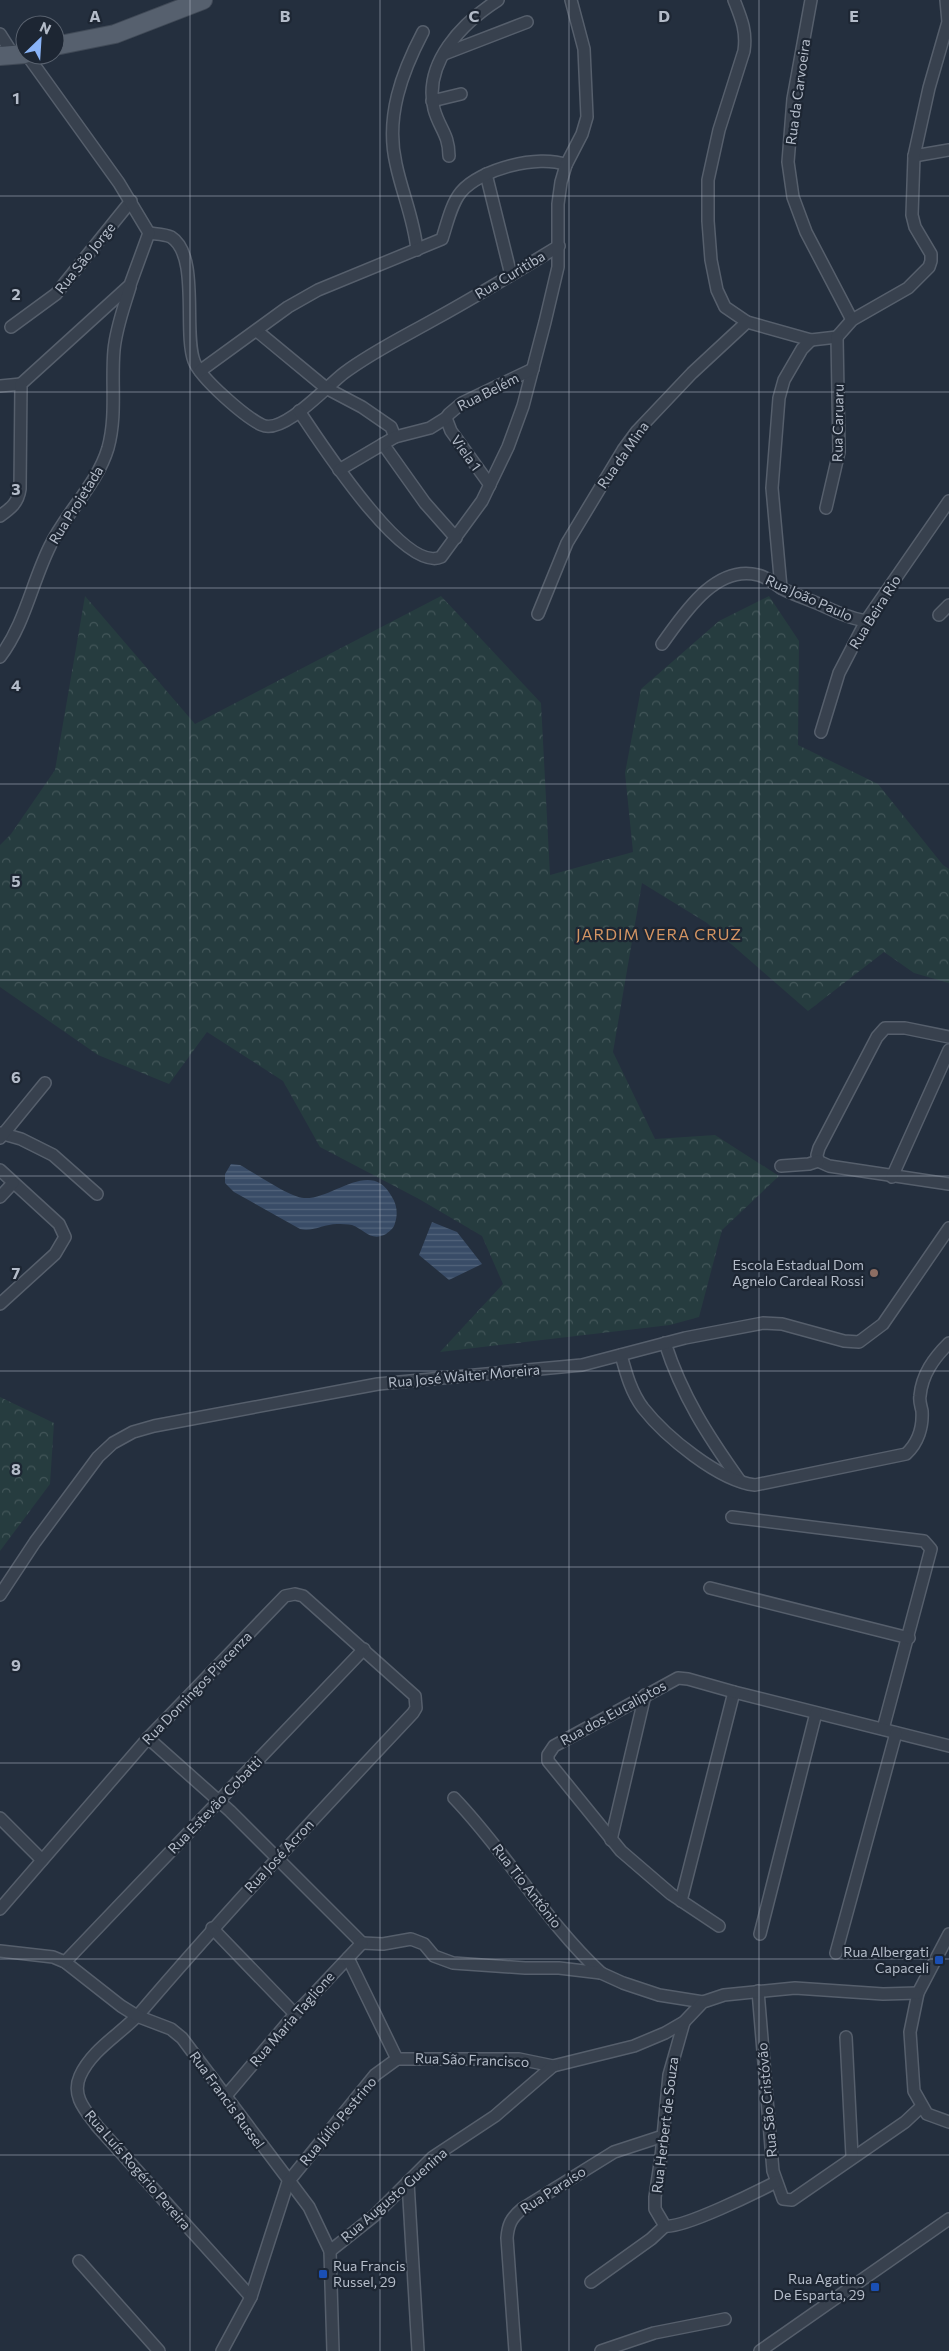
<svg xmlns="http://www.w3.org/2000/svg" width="949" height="2351" font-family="Commissioner,sans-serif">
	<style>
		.forest { fill: url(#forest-crowns) }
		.water { fill: url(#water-rules) }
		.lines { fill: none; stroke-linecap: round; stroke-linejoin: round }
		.street-casing { stroke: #565f6c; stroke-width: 14 }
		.primary-casing { stroke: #414a57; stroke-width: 20 }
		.street { stroke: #38414e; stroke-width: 11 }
		.primary { stroke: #56606e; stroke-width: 18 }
		.grid { fill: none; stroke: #b4bcc9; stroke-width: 1; stroke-opacity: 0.55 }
		.education-dot { fill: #8d6e63; stroke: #1d2633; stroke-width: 2 }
		.transit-dot { fill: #1a4fb4; stroke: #1d2633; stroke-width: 2 }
		.labels { text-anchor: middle; stroke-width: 4.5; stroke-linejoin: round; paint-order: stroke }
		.street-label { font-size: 14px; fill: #b4bcc9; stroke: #1d2633 }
		.poi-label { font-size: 14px; fill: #b4bcc9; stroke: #1d2633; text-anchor: end }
		.quarter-label { font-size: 16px; letter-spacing: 1px; fill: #d59563; stroke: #1d2633 }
		.grid-label { font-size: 16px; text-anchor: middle; font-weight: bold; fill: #b4bcc9; stroke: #1d2633; stroke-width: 4.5; stroke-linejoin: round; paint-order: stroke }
	</style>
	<defs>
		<pattern id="forest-crowns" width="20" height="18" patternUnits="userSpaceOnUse" patternTransform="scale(1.25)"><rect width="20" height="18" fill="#263c3f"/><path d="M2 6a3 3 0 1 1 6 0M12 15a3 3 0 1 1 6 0" fill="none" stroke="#435659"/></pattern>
		<pattern id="water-rules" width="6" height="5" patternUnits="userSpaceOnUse" patternTransform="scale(1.25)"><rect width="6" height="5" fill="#394c67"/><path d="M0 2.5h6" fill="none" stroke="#53647b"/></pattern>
	</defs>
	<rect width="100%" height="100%" fill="#242f3e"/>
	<g class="forest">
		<path d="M85,596l110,128 246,-128 100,107 9,172 83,-23 -8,-79 16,-84 78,-68 50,-25 30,45 -1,104 80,39 65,81 6,4v114l-35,-10 -30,-21 -76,59 -101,-88 -65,-40 -29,169 42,87 60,-4 64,41 -57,54 -23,87 -29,8 -230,27 63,-68 -21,-48 -63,-37 -99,-52 -37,-66 -76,-49 -38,52 -71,-29 -98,-68v-142l11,-11 44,-64z"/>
		<path d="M0,1397l54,26 -4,61 -50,67z"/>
	</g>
	<g class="water">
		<path d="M231,1164l9,1c15,8 49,32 64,33 29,2 67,-41 88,-1 5,8 6,17 3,26 -1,5 -5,8 -9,11 -15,8 -21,-4 -34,-9 -4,-1 -11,-1 -15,-1 -13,0 -24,8 -37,5l-66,-37 -9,-9v-9z"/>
		<path d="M432,1222l25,10 25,32 -33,16 -30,-25z"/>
	</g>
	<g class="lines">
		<g class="street-casing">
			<g id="street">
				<path d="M734,0c7,18 13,31 10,51l-25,79 -11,50v41l3,39 6,30 8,17 22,15 64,18 26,-3"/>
				<path d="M811,0l-18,99 -5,63 5,35 13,35 46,88"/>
				<path d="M0,34l14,22"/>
				<path d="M444,54l83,-32"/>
				<path d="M432,101l29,-7"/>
				<path d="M449,156c0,-22 -10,-28 -15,-47 -11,-46 28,-86 64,-109"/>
				<path d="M914,156l35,-6"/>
				<path d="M486,174l25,101"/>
				<path d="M149,233c7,1 16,1 22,4 29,18 12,95 23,124 6,17 51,56 68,64 21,10 65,-39 82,-52 28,-21 61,-37 91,-54 42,-23 83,-48 124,-73"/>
				<path d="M417,250c-3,-31 -15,-57 -21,-86 -11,-47 6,-92 27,-132"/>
				<path d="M11,327l45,-33 75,-93"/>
				<path d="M257,331l69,57 36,19 29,20 4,10"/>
				<path d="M837,337l15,-17 56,-32 21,-21 2,-6v-7l-16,-27 -3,-12 2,-59 15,-68 19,-66 -2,-22"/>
				<path d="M200,371l88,-64 30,-17 124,-51c5,-15 9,-35 19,-47 19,-23 78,-38 105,-27"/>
				<path d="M0,386l21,-2"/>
				<path d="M299,411c19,28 105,163 142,146l41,-56 26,-54 15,-41 22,-84 13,-55v-63l3,-22 5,-17 16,-31 5,-17 -3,-68 -13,-49"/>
				<path d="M446,418l5,13 39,54"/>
				<path d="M383,444l42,59 31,35"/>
				<path d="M339,470l56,-33 35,-9 16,-10 3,-4 13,-11 71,-34"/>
				<path d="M826,508l13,-56 -2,-115"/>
				<path d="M0,516c11,-8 18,-13 20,-27l1,-105 109,-99 19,-52 -30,-50 -92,-128"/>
				<path d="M781,588l-9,-100 7,-90 5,-18 18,-31 9,-9"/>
				<path d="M538,614l29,-71 56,-93 14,-19 55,-58 55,-51"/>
				<path d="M939,615l10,-10"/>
				<path d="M662,644c21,-29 53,-80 96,-69 9,2 15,8 23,13 11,6 26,11 38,16 15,7 30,14 47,17"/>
				<path d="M0,657c25,-33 32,-75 50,-111 16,-34 47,-61 58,-98 9,-33 3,-65 6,-98 2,-22 10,-43 16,-63"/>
				<path d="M821,732l18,-59 27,-52 83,-120"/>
				<path d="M0,1133l21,6 32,16 44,39"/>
				<path d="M0,1138l45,-55"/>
				<path d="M818,1161l-1,-6 2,-7 58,-111 8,-9h20l44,9"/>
				<path d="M818,1161l11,5 120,18"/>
				<path d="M781,1166l28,-2 9,-3"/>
				<path d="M0,1170l59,54 6,13 -10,17 -55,50"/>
				<path d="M892,1177l57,-127"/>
				<path d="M0,1197l13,-14"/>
				<path d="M665,1343c17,53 43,93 75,138"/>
				<path d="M621,1355c5,18 10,37 22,53 22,28 76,73 112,77l151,-31c12,-11 17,-27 16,-43 -1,-5 -3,-10 -2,-15 2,-22 14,-38 29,-53"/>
				<path d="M732,1517l192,24 7,8 -48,180"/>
				<path d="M710,1588l199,50"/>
				<path d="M0,1595l35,-53 63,-85 15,-14 20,-11 21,-6 224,-42 204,-19 103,-27 78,-15 19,1 62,17 15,1 24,-18 66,-96"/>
				<path d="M148,1738l82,73 132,132"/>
				<path d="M454,1798c53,55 91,123 147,175"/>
				<path d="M0,1818l42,42"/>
				<path d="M611,1840l34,-145"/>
				<path d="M681,1901l53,-209"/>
				<path d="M0,1909l148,-171 137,-142 10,-2 8,2 112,100 1,12 -3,5c-93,99 -185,197 -273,300 -19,21 -48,36 -60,63 -9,20 6,35 17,50l154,171"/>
				<path d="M719,1926l-48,-32 -50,-43 -73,-90v-6l6,-9 124,-68 10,1 46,13 215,54"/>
				<path d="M212,1928l83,86"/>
				<path d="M760,1934l56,-221"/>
				<path d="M949,1934l-31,59 -8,39 4,59 13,23 22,8"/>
				<path d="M362,1943l21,1 28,-5 13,5 10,12 19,7 72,5h34l42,5 22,10 36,12 44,7"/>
				<path d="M0,1951l53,6 12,5 56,44 16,10 34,13 11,9 127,169 21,44 3,100"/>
				<path d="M836,1953l60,-220"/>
				<path d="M65,1962l299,-313"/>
				<path d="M758,1991l15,180 10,28 9,1 113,-78 16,-15"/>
				<path d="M684,2022l-15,53 -8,82 -6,40v12l10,17c17,3 92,-34 111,-44"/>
				<path d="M846,2037l6,119"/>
				<path d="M397,2059h122l34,7 81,-20 31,-13 19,-11 19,-20 21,-7 71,-7 88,6 35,-1"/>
				<path d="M225,2097l70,-83 67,-71"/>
				<path d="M408,2182l10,169"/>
				<path d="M330,2251l44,-35 59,-59 62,-41 58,-50"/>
				<path d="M79,2261l80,90"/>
				<path d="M591,2282l60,-43 14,-13"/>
				<path d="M222,2351l29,-54 37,-115 87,-107 22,-16 -49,-101"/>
				<path d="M515,2351l-8,-113c1,-13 4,-20 15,-29l92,-57 49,-16"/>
				<path d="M601,2351l53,-18 71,-14"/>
				<path d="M760,2351l189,-132"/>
			</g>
		</g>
		<g class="primary-casing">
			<g id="primary">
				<path d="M55,46l60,-12 88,-34"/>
				<path d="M0,56l25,-2"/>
			</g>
		</g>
		<use href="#street" class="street"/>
		<use href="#primary" class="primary"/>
	</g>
	<path class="grid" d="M190,0v2351M380,0v2351M569,0v2351M759,0v2351M0,196h949M0,392h949M0,588h949M0,784h949M0,980h949M0,1176h949M0,1371h949M0,1567h949M0,1763h949M0,1959h949M0,2155h949"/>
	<circle class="education-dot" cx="874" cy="1273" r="5"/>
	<g class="transit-dot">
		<rect x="934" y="1955" width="10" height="10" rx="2.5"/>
		<rect x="318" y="2269" width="10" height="10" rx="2.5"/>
		<rect x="870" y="2282" width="10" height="10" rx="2.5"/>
	</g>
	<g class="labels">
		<g class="street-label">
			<text transform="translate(798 92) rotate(-82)" y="5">Rua da Carvoeira</text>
			<text transform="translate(85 258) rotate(-51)" y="5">Rua São Jorge</text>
			<text transform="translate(510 275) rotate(-31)" y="5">Rua Curitiba</text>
			<text transform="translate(488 392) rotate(-27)" y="5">Rua Belém</text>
			<text transform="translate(838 423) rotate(-89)" y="5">Rua Caruaru</text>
			<text transform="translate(466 453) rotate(54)" y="5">Viela 1</text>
			<text transform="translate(623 455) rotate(-55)" y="5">Rua da Mina</text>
			<text transform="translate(76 505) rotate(-58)" y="5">Rua Projetada</text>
			<text transform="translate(809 598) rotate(24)" y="5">Rua João Paulo</text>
			<text transform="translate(875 612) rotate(-58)" y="5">Rua Beira Rio</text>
			<text transform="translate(464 1376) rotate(-5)" y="5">Rua José Walter Moreira</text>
			<text transform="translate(197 1688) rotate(-46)" y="5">Rua Domingos Piacenza</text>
			<text transform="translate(613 1713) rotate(-29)" y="5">Rua dos Eucaliptos</text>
			<text transform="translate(215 1805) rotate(-46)" y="5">Rua Estevão Cobatti</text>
			<text transform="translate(279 1856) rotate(-47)" y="5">Rua José Acron</text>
			<text transform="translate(527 1886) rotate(52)" y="5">Rua Tio Antônio</text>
			<text transform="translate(292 2019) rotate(-49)" y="5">Rua Maria Taglione</text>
			<text transform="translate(472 2060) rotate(2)" y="5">Rua São Francisco</text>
			<text transform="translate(227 2100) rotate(54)" y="5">Rua Francis Russel</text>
			<text transform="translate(767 2100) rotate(-95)" y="5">Rua São Cristóvão</text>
			<text transform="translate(338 2121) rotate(-50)" y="5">Rua Júlio Pestrino</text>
			<text transform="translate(665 2125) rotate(-83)" y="5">Rua Herbert de Souza</text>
			<text transform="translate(138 2170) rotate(49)" y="5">Rua Luís Rogério Pereira</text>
			<text transform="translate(553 2190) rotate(-33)" y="5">Rua Paraíso</text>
			<text transform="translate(394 2195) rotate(-41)" y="5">Rua Augusto Guenina</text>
		</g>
		<g class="poi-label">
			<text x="864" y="1270">Escola Estadual Dom<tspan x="864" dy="16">Agnelo Cardeal Rossi</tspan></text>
			<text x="929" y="1957">Rua Albergati<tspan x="929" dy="16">Capaceli</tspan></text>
			<text x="333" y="2271" text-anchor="start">Rua Francis<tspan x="333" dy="16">Russel, 29</tspan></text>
			<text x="865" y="2284">Rua Agatino<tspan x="865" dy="16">De Esparta, 29</tspan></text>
		</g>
		<g class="quarter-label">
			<text x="659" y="940">JARDIM VERA CRUZ</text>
		</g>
	</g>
	<g class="grid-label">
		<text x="95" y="22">A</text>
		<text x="285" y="22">B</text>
		<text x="474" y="22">C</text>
		<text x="664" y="22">D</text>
		<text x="854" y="22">E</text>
		<text x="16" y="104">1</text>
		<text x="16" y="300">2</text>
		<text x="16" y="495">3</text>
		<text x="16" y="691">4</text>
		<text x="16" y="887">5</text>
		<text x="16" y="1083">6</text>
		<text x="16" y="1279">7</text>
		<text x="16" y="1475">8</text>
		<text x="16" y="1671">9</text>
	</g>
	<g transform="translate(40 40) rotate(25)"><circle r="24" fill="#1d2633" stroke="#59626f"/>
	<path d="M0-4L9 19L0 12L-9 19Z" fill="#8ab4f8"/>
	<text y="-8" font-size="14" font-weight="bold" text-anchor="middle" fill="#b4bcc9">N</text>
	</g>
</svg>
